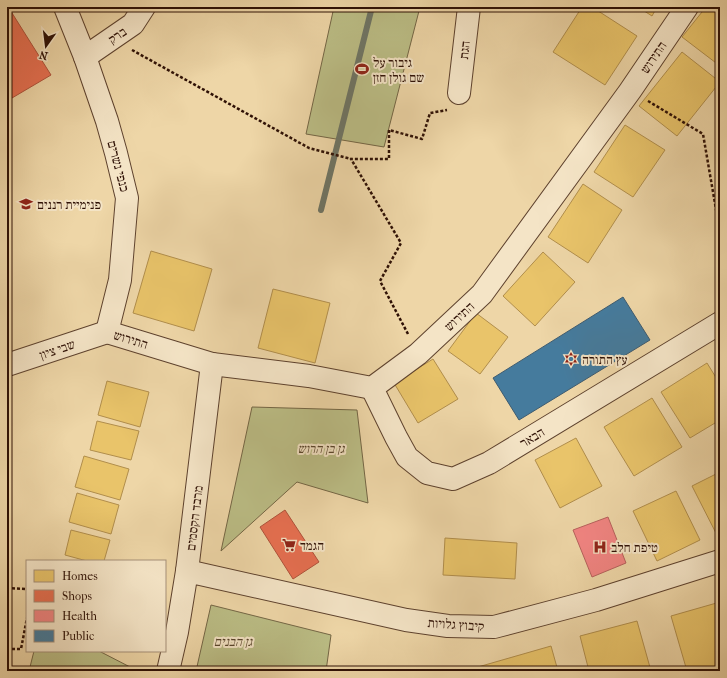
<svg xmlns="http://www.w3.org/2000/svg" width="727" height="678" font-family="'IM FELL French Canon','Frank Ruhl Libre',serif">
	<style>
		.green { fill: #bbbd85; stroke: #746645 }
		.homes { fill: #e9c46a; stroke: #b18e4c }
		.shops { fill: #e76f51; stroke: #b0523a }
		.health { fill: #f28482; stroke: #b7615c }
		.public { fill: #457b9d; stroke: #3e5b6f }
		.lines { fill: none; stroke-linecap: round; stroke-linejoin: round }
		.stream { stroke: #6e7565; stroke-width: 6 }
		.minor-casing { stroke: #5e422e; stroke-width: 24 }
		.tertiary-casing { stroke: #5e422e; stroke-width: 24 }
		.path { stroke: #2e1005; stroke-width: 2.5; stroke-dasharray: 3 2; stroke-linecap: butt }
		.minor { stroke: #f4e4c6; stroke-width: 22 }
		.tertiary { stroke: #f4e4c6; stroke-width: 22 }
		.labels { text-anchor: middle; stroke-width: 4; stroke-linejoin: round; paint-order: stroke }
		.street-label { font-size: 13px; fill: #2e1005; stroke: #f4e4c6 }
		.poi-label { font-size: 13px; fill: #2e1005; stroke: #f4e4c6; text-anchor: start }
		.park-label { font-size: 13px; font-style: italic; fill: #58442b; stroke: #f4e4c6 }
	</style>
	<rect width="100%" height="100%" fill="#eed6a7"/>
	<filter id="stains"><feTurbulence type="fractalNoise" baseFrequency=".005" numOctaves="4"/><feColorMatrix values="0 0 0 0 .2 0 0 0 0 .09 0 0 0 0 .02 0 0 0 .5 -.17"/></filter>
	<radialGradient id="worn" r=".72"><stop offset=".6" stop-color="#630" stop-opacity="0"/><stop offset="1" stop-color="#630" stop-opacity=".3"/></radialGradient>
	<g class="green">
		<path d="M334,7h86l-36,140 -78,-13z"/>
		<path d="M252,407l105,3 11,93 -71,-21 -76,69z"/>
		<path d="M211,605l120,30 -5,36h-130z"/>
		<path d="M34,651h65l33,17 -1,3h-102z"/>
	</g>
	<g class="homes">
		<path d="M582,7h10l45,29 -32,49 -52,-33z"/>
		<path d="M638,7h19l-5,9z"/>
		<path d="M706,7h14v59l-38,-29z"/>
		<path d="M682,52l38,30 -43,54 -38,-30z"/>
		<path d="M625,125l40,25 -32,47 -39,-25z"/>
		<path d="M583,184l39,26 -34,53 -40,-26z"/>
		<path d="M151,251l61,18 -18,62 -61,-18z"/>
		<path d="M543,252l32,30 -40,44 -32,-30z"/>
		<path d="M273,289l57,14 -15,60 -57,-15z"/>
		<path d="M476,313l32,24 -28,37 -32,-23z"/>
		<path d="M433,359l25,40 -40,24 -24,-40z"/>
		<path d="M707,363l13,21v36l-30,18 -29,-46z"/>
		<path d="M107,381l42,11 -9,35 -42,-12z"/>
		<path d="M652,398l30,49 -48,29 -30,-49z"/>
		<path d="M97,421l42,10 -8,29 -41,-10z"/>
		<path d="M576,438l26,48 -42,22 -25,-48z"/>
		<path d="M84,456l45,13 -9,31 -45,-13z"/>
		<path d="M720,472v69l-28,-55z"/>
		<path d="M676,491l24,49 -43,21 -24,-50z"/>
		<path d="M77,493l42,12 -8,29 -42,-12z"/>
		<path d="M71,530l39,10 -6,21h-17l-22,-6z"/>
		<path d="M445,538l72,5 -2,36 -72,-4z"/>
		<path d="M720,602v69h-33l-16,-55z"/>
		<path d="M637,621l14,50h-62l-9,-35z"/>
		<path d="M551,646l7,25h-94z"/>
	</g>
	<g class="shops">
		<path d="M12,13l39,62 -39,23 -5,-8v-74z"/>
		<path d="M285,510l34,52 -26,17 -33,-52z"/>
	</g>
	<path class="health" d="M608,517l18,46 -34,14 -19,-47z"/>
	<path class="public" d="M623,297l27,43 -131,80 -26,-42z"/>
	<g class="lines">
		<path class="stream" d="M321,210l51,-203"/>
		<g class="minor-casing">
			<g id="minor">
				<path d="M65,7l20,50 22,64 9,32 11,45 -7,82 -13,52"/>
				<path d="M85,57l48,-33 11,-17"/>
				<path d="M459,93l10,-86"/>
				<path d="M107,332l105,32 97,12 63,12 46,-34 64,-60 148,-203 57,-84"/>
				<path d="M7,365l100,-33"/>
				<path d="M372,388l24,49 11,20 20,16 26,6 36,-16 231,-140"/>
				<path d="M187,571l25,-207"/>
			</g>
		</g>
		<g class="tertiary-casing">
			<path id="tertiary" d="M168,671l9,-39 10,-61 219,49 42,6 46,1 102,-27 124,-39"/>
		</g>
		<g class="path">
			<path d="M132,50l177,98 42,11"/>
			<path d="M648,101l55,33 15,87 2,5"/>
			<path d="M717,214l3,-8"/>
			<path d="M408,334l-28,-53 21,-38 -50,-84h38v-29l33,9 8,-26 17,-3"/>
			<path d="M7,588l20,1"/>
			<path d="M7,649h14l6,-31"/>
		</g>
		<use href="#minor" class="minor"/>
		<use href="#tertiary" class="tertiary"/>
	</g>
	<defs>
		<g id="stadium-bare" transform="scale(1.08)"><path d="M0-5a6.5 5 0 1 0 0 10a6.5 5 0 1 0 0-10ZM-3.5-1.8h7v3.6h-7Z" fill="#8f2418" stroke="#f4e4c6" stroke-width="2.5" paint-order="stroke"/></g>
		<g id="school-bare" transform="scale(1.08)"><path d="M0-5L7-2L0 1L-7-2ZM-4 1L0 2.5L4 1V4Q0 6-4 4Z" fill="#8f2418" stroke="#f4e4c6" stroke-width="2.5" paint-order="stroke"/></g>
		<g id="synagogue-bare" transform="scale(1.08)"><path d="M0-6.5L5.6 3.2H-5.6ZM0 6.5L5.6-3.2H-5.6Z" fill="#8f2418" stroke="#f4e4c6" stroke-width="2.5" paint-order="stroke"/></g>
		<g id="supermarket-bare" transform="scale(1.08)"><path d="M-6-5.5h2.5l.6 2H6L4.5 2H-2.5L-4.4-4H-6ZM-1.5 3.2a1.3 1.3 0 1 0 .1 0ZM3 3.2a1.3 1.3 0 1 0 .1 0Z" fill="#8f2418" stroke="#f4e4c6" stroke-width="2.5" paint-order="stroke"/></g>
		<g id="hospital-bare" transform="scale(1.08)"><path d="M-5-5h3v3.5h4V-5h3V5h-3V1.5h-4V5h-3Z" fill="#8f2418" stroke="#f4e4c6" stroke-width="2.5" paint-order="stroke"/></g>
	</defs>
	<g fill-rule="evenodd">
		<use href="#stadium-bare" x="362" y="69"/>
		<use href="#school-bare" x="26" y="204"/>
		<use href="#synagogue-bare" x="571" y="359"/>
		<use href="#supermarket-bare" x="289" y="545"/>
		<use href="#hospital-bare" x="600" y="547"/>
	</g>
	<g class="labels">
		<g class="street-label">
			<text transform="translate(117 35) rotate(-34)" y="5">ברק</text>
			<text transform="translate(464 50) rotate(-84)" y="5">הגת</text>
			<text transform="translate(653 57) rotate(-56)" y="5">התירוש</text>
			<text transform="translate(119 166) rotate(75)" y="5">כנפי נשרים</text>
			<text transform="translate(459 316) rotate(-43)" y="5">התירוש</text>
			<text transform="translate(131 339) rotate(17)" y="5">התירוש</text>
			<text transform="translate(57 349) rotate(-19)" y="5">שבי ציון</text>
			<text transform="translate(532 437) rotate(-31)" y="5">הבאר</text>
			<text transform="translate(194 518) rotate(-83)" y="5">מרבד הקסמים</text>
			<text transform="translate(456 624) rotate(4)" y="5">קיבוץ גלויות</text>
		</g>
		<g class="poi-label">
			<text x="373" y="67">גיבור על<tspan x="373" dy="15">שם גולן חזן</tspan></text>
			<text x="37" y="209">פנימיית רננים</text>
			<text x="582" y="364">עץ התורה</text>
			<text x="300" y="550">הגמד</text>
			<text x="611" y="552">טיפת חלב</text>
		</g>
		<g class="park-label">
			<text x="321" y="453">גן בן הרוש</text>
			<text x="233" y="646">גן הבנים</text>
		</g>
	</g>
	<rect width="727" height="678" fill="none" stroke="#eed6a7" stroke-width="24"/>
	<rect x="8" y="8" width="711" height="662" fill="none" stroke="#2e1005" stroke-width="2"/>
	<rect x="12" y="12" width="703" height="654" fill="none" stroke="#2e1005"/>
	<rect x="26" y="560" width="140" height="92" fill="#f4e4c6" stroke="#a58f79"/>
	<rect x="34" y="570" width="20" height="12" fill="#e9c46a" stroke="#a58f79"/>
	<text x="62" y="580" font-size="12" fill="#2e1005">Homes</text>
	<rect x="34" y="590" width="20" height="12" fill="#e76f51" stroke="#a58f79"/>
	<text x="62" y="600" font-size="12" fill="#2e1005">Shops</text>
	<rect x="34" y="610" width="20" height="12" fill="#f28482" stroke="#a58f79"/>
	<text x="62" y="620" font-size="12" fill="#2e1005">Health</text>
	<rect x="34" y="630" width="20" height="12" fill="#457b9d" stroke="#a58f79"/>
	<text x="62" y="640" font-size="12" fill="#2e1005">Public</text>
	<g transform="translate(46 46) rotate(194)" stroke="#f4e4c6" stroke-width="3" paint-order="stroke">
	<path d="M0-3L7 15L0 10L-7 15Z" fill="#2e1005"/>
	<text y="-6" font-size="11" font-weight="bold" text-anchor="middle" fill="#2e1005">N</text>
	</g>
	<rect width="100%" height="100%" filter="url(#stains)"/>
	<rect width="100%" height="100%" fill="url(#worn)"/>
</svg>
